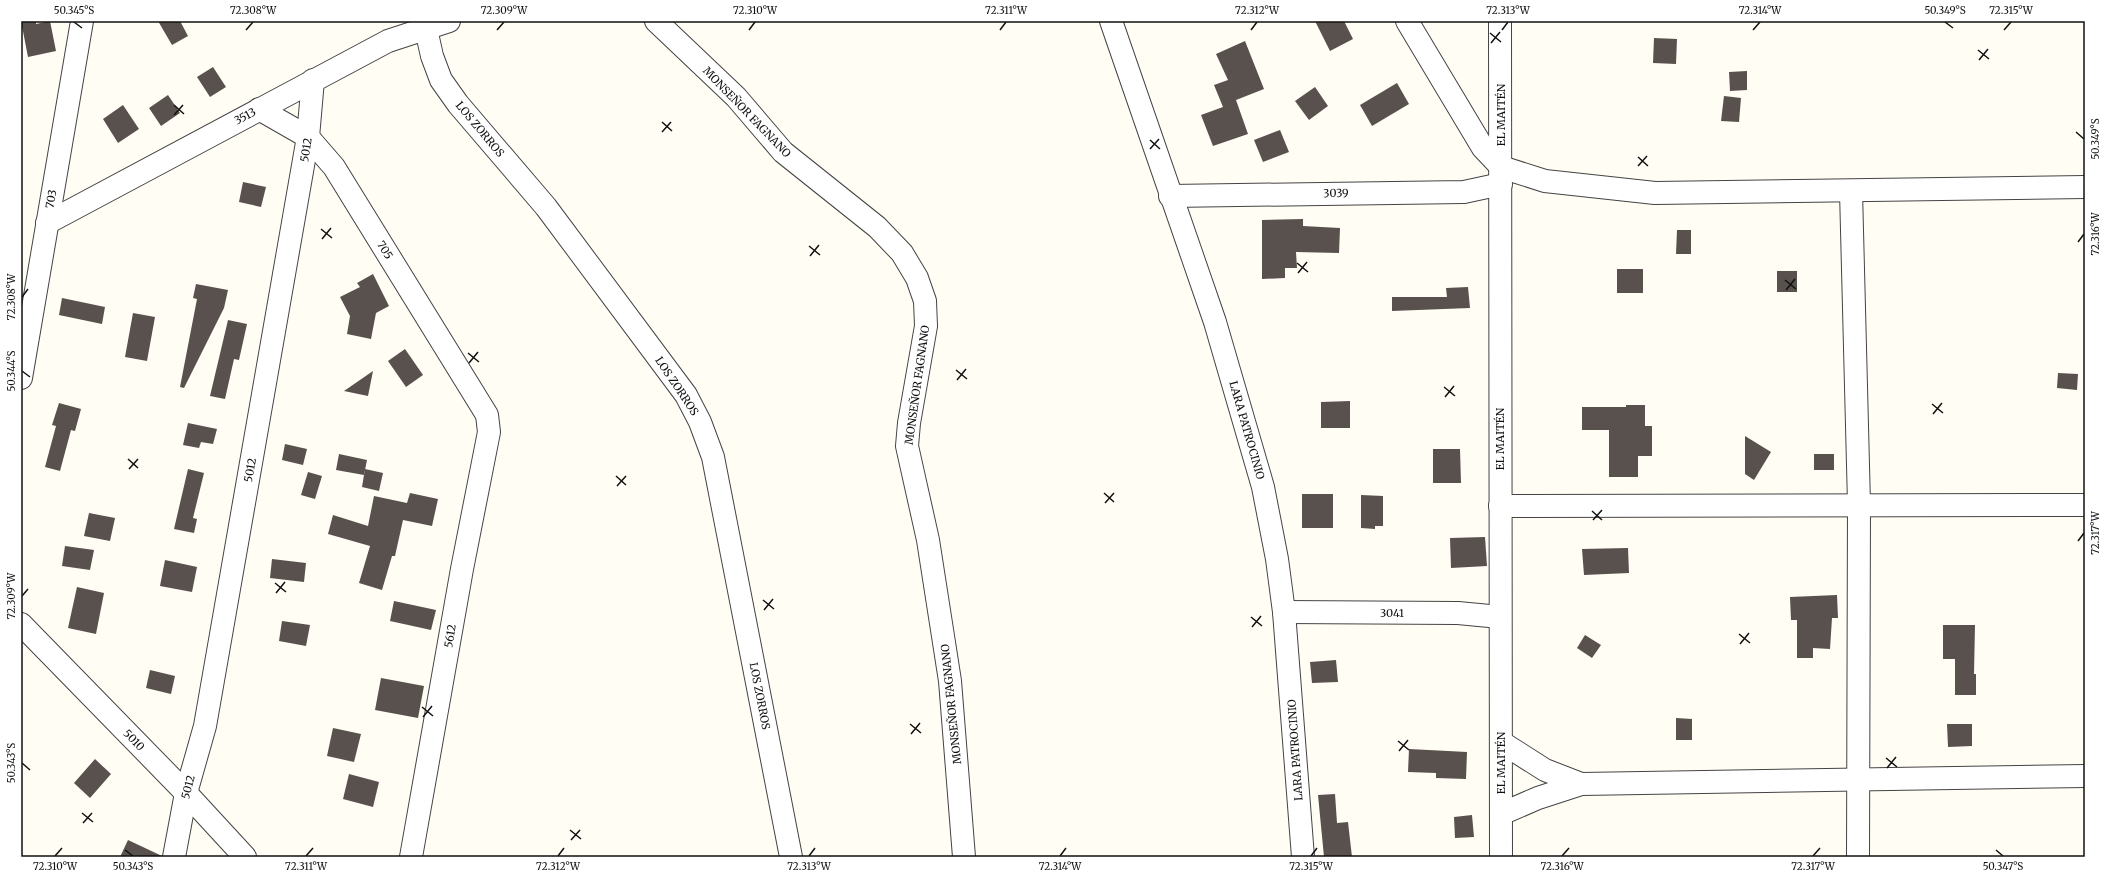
<svg xmlns="http://www.w3.org/2000/svg" width="2106" height="878" font-family="Merriweather,serif">
	<style>
		.building { fill: #59514d }
		.lines { fill: none; stroke-linecap: round; stroke-linejoin: round }
		.minor-casing { stroke: #444; stroke-width: 24 }
		.minor { stroke: #fff; stroke-width: 22 }
		.ticks { fill: none; stroke: #111; stroke-width: 1.5 }
		.labels { text-anchor: middle; stroke-width: 4; stroke-linejoin: round; paint-order: stroke }
		.street-label { font-size: 11px; fill: #111; stroke: #fff }
		.neatline { fill: none; stroke: #111; stroke-width: 1.5 }
		.ticks-label { font-size: 10px; text-anchor: middle; fill: #111 }
	</style>
	<rect width="100%" height="100%" fill="#fffdf4"/>
	<g class="building">
		<path d="M21,21h15v3l14,-3 6,30 -28,6z"/>
		<path d="M158,21h22l8,15 -16,9z"/>
		<path d="M1315,21h29l9,18 -23,12z"/>
		<path d="M1654,38l23,1 -1,25 -23,-1z"/>
		<path d="M1245,41l19,48 -28,11 12,34 -35,12 -12,-31 22,-8 -9,-22 14,-5 -12,-26z"/>
		<path d="M213,67l13,20 -16,10 -13,-20z"/>
		<path d="M1747,71v19l-17,1 -1,-19z"/>
		<path d="M1397,83l12,21 -37,22 -12,-21z"/>
		<path d="M1315,87l13,19 -19,14 -14,-19z"/>
		<path d="M168,95l12,18 -19,13 -12,-18z"/>
		<path d="M1724,96l17,2 -2,24 -18,-1z"/>
		<path d="M123,105l16,24 -21,14 -15,-24z"/>
		<path d="M1280,130l9,22 -26,10 -9,-22z"/>
		<path d="M243,182l23,5 -5,20 -22,-5z"/>
		<path d="M1303,219v7l37,2 -1,25 -43,-1 1,16h-12v10l-23,1v-59z"/>
		<path d="M1677,230h14v24h-15z"/>
		<rect x="1617" y="269" width="26" height="24"/>
		<rect x="1777" y="271" width="20" height="21"/>
		<path d="M373,274l16,32 -13,7 -5,26 -24,-5 3,-18 -10,-19 20,-10 -3,-4z"/>
		<path d="M196,284l32,6 -4,18 -40,80 -4,-1 17,-88 -4,-1z"/>
		<path d="M1468,287l2,21 -78,3v-14h55l-1,-9z"/>
		<path d="M62,298l43,9 -3,17 -43,-9z"/>
		<path d="M133,313l22,4 -8,44 -22,-4z"/>
		<path d="M228,320l19,4 -8,36 -5,-1 -9,40 -15,-3z"/>
		<path d="M405,349l18,26 -17,12 -18,-26z"/>
		<path d="M373,371l-5,25 -24,-5z"/>
		<path d="M2058,373l20,1 -1,16 -20,-2z"/>
		<path d="M1350,401v27h-29v-26z"/>
		<path d="M59,403l22,6 -6,22 -4,-1 -11,41 -15,-4 11,-41 -4,-1z"/>
		<path d="M1626,405h19v21h7v30h-14v21h-29v-47h-27v-23h44z"/>
		<path d="M188,423l29,6 -4,15 -12,-2 -2,6 -16,-3z"/>
		<path d="M1745,436l26,16 -17,28 -9,-6z"/>
		<path d="M285,444l22,5 -4,16 -21,-5z"/>
		<path d="M1433,449h27l1,34h-28z"/>
		<path d="M339,454l28,6 -3,15 -28,-5z"/>
		<rect x="1814" y="454" width="20" height="16"/>
		<path d="M188,469l16,4 -11,45 4,1 -3,14 -20,-4z"/>
		<path d="M365,469l18,4 -4,18 -17,-4z"/>
		<path d="M308,472l14,4 -7,23 -14,-4z"/>
		<path d="M410,493l28,6 -6,27 -29,-6 -8,36h-3l-10,34 -23,-7 11,-37 -42,-12 5,-19 35,11 6,-30 33,7z"/>
		<rect x="1302" y="494" width="31" height="34"/>
		<path d="M1361,495l22,1v30h-8v3l-14,-1z"/>
		<path d="M89,513l26,5 -5,23 -26,-5z"/>
		<path d="M1485,537l2,29 -36,2 -1,-30z"/>
		<path d="M65,546l29,4 -4,20 -28,-4z"/>
		<path d="M1628,548l1,25 -45,2 -2,-26z"/>
		<path d="M272,559l34,4 -2,19 -34,-4z"/>
		<path d="M165,560l32,7 -5,25 -32,-6z"/>
		<path d="M77,587l27,6 -8,41 -28,-6z"/>
		<path d="M1837,595l1,23h-6l-2,31 -17,-1v10h-16v-38h-6l-1,-23z"/>
		<path d="M394,601l42,9 -5,20 -41,-9z"/>
		<path d="M282,621l28,4 -4,21 -27,-5z"/>
		<path d="M1943,625h32l-1,49h2v21h-21v-36h-12z"/>
		<path d="M1585,635l16,10 -9,13 -15,-10z"/>
		<path d="M1336,660l2,22 -26,1 -2,-21z"/>
		<path d="M150,670l25,6 -4,18 -25,-6z"/>
		<path d="M381,678l43,8 -6,32 -43,-8z"/>
		<path d="M1676,718l16,1v21h-16z"/>
		<path d="M1947,724h25v22l-24,1z"/>
		<path d="M333,728l28,6 -7,28 -27,-6z"/>
		<path d="M1409,749l58,3 -1,27 -30,-1v-5l-28,-1z"/>
		<path d="M95,759l16,15 -21,24 -16,-15z"/>
		<path d="M349,774l30,8 -6,25 -30,-8z"/>
		<path d="M1335,794l2,29 11,-1 4,35h-28l-6,-62z"/>
		<path d="M1472,815l2,22 -19,1 -1,-21z"/>
		<path d="M128,840l34,16v1h-42z"/>
	</g>
	<g class="lines">
		<g class="minor-casing">
			<g id="minor">
				<path d="M656,21l80,76 47,55 94,75 25,26 15,25 8,23 1,25 -17,97 -2,23 21,94 22,141 14,176"/>
				<path d="M1111,21l104,301 48,165 14,72 7,53 19,245"/>
				<path d="M1407,21l76,127 18,19 44,14 110,12 430,-6"/>
				<path d="M1500,21l1,836"/>
				<path d="M426,29l6,27 9,24 17,24 88,103 140,188 14,27 13,35 78,400"/>
				<path d="M259,109l49,28 26,30 153,248 2,17 -27,137 -51,288"/>
				<path d="M1851,191l8,313 -1,353"/>
				<path d="M1170,196l294,-4 37,-8"/>
				<path d="M47,223l341,-182 61,-20"/>
				<path d="M21,378l61,-357"/>
				<path d="M1500,506l585,-1"/>
				<path d="M1284,612l174,1 42,4"/>
				<path d="M21,624l165,169 59,64"/>
				<path d="M1501,742l44,28 36,14"/>
				<path d="M1501,814l37,-16 43,-14 504,-8"/>
				<path d="M174,857l12,-64 19,-67 103,-589 5,-57"/>
			</g>
		</g>
		<use href="#minor" class="minor"/>
	</g>
	<path class="ticks" d="M74,22l8,6M1945,22l8,6M246,30l7,-8M497,30l7,-8M749,30l6,-8M1000,30l6,-8M1251,30l6,-8M1502,30l6,-8M1753,30l7,-8M2004,30l7,-8M1490,33l11,9M1491,43l9,-11M1978,50l11,9M1979,60l9,-11M174,105l10,9M174,115l9,-10M662,122l10,9M662,132l9,-10M2076,132l8,7M1150,140l10,9M1150,149l9,-10M1638,157l10,9M1638,166l9,-10M321,229l11,9M322,239l9,-11M2078,242l6,-8M809,246l11,9M810,256l9,-11M1297,263l11,9M1298,273l9,-11M1785,280l11,9M1786,290l9,-11M22,297l6,-8M468,353l11,9M469,363l9,-11M956,370l11,9M22,371l8,6M957,380l9,-11M1444,387l11,9M1445,397l9,-11M1932,404l11,9M1933,414l9,-11M128,459l10,9M129,469l9,-10M616,476l10,9M617,486l9,-10M1104,493l10,9M1105,503l9,-10M1592,511l10,9M1593,520l9,-10M2078,541l6,-8M275,583l11,9M276,593l9,-11M22,596l6,-7M763,600l11,9M764,610l9,-11M1251,617l11,9M1252,627l9,-11M1739,634l11,9M1740,644l9,-11M422,707l11,9M423,717l9,-11M910,724l11,9M911,734l9,-11M1398,741l11,9M1399,751l9,-11M1886,758l11,9M22,763l8,7M1887,768l9,-11M82,813l11,9M83,823l9,-10M570,830l11,9M571,840l9,-10M125,850l8,6M1996,850l7,6M55,856l7,-8M306,856l7,-8M558,856l6,-8M809,856l6,-8M1060,856l6,-8M1311,856l6,-8M1562,856l7,-8M1813,856l7,-8"/>
	<g class="labels">
		<g class="street-label">
			<text transform="translate(747 112) rotate(46)" y="4">MONSEÑOR FAGNANO</text>
			<text transform="translate(1501 115) rotate(-90)" y="4">EL MAITÉN</text>
			<text transform="translate(245 116) rotate(-28)" y="4">3513</text>
			<text transform="translate(480 129) rotate(50)" y="4">LOS ZORROS</text>
			<text transform="translate(306 150) rotate(-81)" y="4">5012</text>
			<text transform="translate(1336 193) rotate(-1)" y="4">3039</text>
			<text transform="translate(51 199) rotate(-80)" y="4">703</text>
			<text transform="translate(385 250) rotate(58)" y="4">705</text>
			<text transform="translate(917 385) rotate(-82)" y="4">MONSEÑOR FAGNANO</text>
			<text transform="translate(677 386) rotate(56)" y="4">LOS ZORROS</text>
			<text transform="translate(1247 430) rotate(74)" y="4">LARA PATROCINIO</text>
			<text transform="translate(1500 439) rotate(-90)" y="4">EL MAITÉN</text>
			<text transform="translate(250 470) rotate(-80)" y="4">5012</text>
			<text x="1392" y="617">3041</text>
			<text transform="translate(450 636) rotate(-80)" y="4">5612</text>
			<text transform="translate(760 696) rotate(79)" y="4">LOS ZORROS</text>
			<text transform="translate(951 704) rotate(-96)" y="4">MONSEÑOR FAGNANO</text>
			<text transform="translate(134 740) rotate(46)" y="4">5010</text>
			<text transform="translate(1295 750) rotate(-94)" y="4">LARA PATROCINIO</text>
			<text transform="translate(1501 763) rotate(-90)" y="4">EL MAITÉN</text>
			<text transform="translate(188 787) rotate(-75)" y="4">5012</text>
		</g>
	</g>
	<rect width="2106" height="878" fill="none" stroke="#ffffff" stroke-width="44"/>
	<rect x="22" y="22" width="2062" height="834" class="neatline"/>
	<g class="ticks-label">
		<text x="74" y="14">50.345°S</text>
		<text x="253" y="14">72.308°W</text>
		<text x="504" y="14">72.309°W</text>
		<text x="755" y="14">72.310°W</text>
		<text x="1006" y="14">72.311°W</text>
		<text x="1257" y="14">72.312°W</text>
		<text x="1508" y="14">72.313°W</text>
		<text x="1760" y="14">72.314°W</text>
		<text x="1945" y="14">50.349°S</text>
		<text x="2011" y="14">72.315°W</text>
		<text transform="translate(2095 139) rotate(-90)" y="4">50.349°S</text>
		<text transform="translate(2095 234) rotate(-90)" y="4">72.316°W</text>
		<text transform="translate(11 297) rotate(-90)" y="4">72.308°W</text>
		<text transform="translate(11 371) rotate(-90)" y="4">50.344°S</text>
		<text transform="translate(2095 533) rotate(-90)" y="4">72.317°W</text>
		<text transform="translate(11 596) rotate(-90)" y="4">72.309°W</text>
		<text transform="translate(11 763) rotate(-90)" y="4">50.343°S</text>
		<text x="55" y="870">72.310°W</text>
		<text x="133" y="870">50.343°S</text>
		<text x="306" y="870">72.311°W</text>
		<text x="558" y="870">72.312°W</text>
		<text x="809" y="870">72.313°W</text>
		<text x="1060" y="870">72.314°W</text>
		<text x="1311" y="870">72.315°W</text>
		<text x="1562" y="870">72.316°W</text>
		<text x="1813" y="870">72.317°W</text>
		<text x="2003" y="870">50.347°S</text>
	</g>
</svg>
